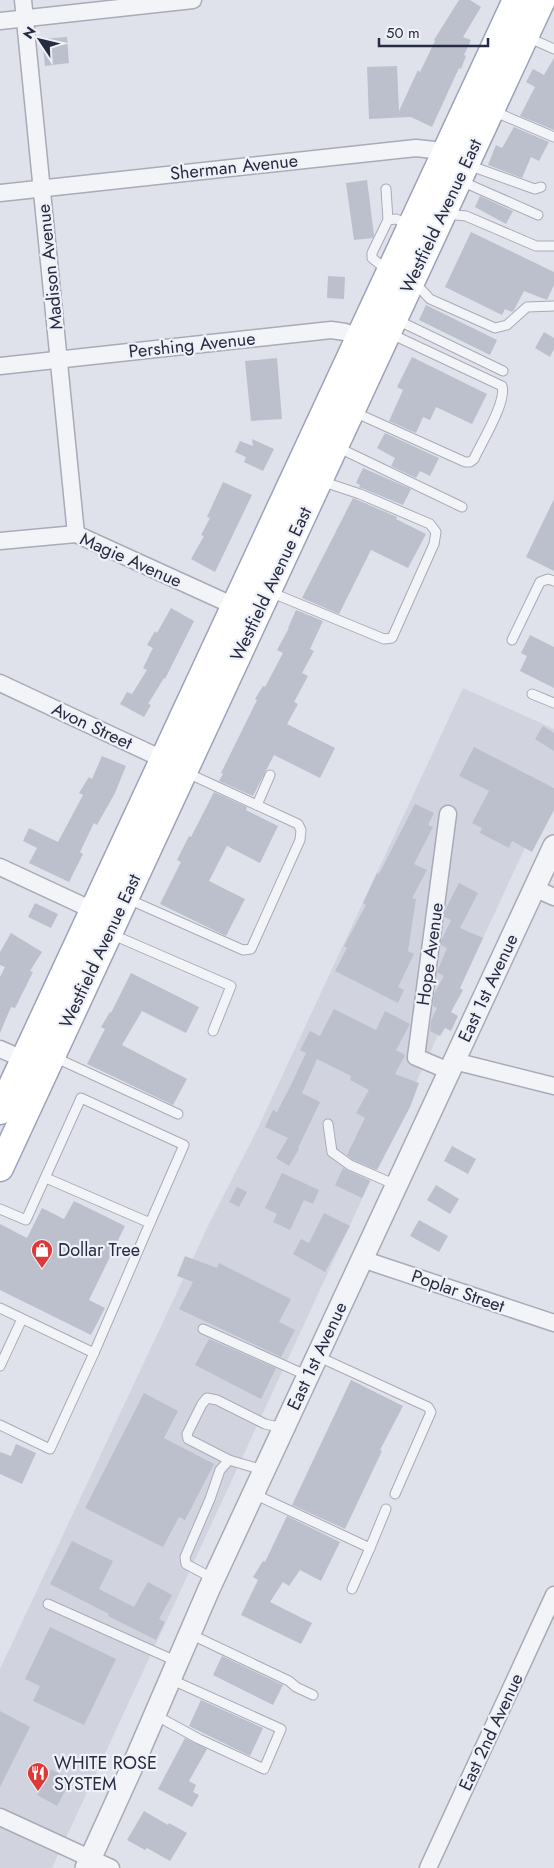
<svg xmlns="http://www.w3.org/2000/svg" width="554" height="1868" font-family="Jost,sans-serif">
	<style>
		.built { fill: #d1d4df }
		.building { fill: #bcc0cd }
		.lines { fill: none; stroke-linecap: round; stroke-linejoin: round }
		.service-casing { stroke: #a8abb8; stroke-width: 11 }
		.minor-casing { stroke: #a8abb8; stroke-width: 19 }
		.tertiary-casing { stroke: #a8abb8; stroke-width: 24 }
		.primary-casing { stroke: #9da3b7; stroke-width: 29 }
		.service { stroke: #f3f4f8; stroke-width: 9 }
		.minor { stroke: #f3f4f8; stroke-width: 16 }
		.tertiary { stroke: #f3f4f8; stroke-width: 21 }
		.primary { stroke: #fff; stroke-width: 26 }
		.labels { text-anchor: middle; stroke-width: 4.5; stroke-linejoin: round; paint-order: stroke }
		.street-label { font-size: 18px; fill: #262c43; stroke: #eff1f7 }
		.poi-label { font-size: 18px; fill: #262c43; stroke: #eff1f7; text-anchor: start }
	</style>
	<rect width="100%" height="100%" fill="#dfe2ea"/>
	<path class="built" d="M463,688l91,41v56l-502,1083h-52v-199l209,-445 47,-92z"/>
	<g class="building">
		<path d="M459,0h11l11,7 -18,30 8,3 -7,15 2,1 -5,13 -2,-1 -27,59 -21,-10 -42,2 -2,-52 30,-1 2,45 19,-41 2,2 15,-31 -1,-1z"/>
		<path d="M67,37l2,26 -24,3 -3,-27z"/>
		<path d="M554,58v72l-34,-14 15,-29 -9,-5 7,-13 11,6z"/>
		<path d="M514,127l35,15 -10,19 -8,-4 -9,21 -34,-13 8,-20 6,3z"/>
		<path d="M367,180l7,55 -1,3 -19,2 -8,-57z"/>
		<path d="M480,196l33,15 -7,13 -31,-17z"/>
		<path d="M471,232l83,40v13l-7,15 -23,-9 -10,19 -2,2 -7,-3 -3,6 -57,-28z"/>
		<path d="M328,276l17,1 -1,22 -17,-1z"/>
		<path d="M426,305l71,35 -7,15 -71,-35z"/>
		<path d="M544,332l10,6v11l-4,8 -15,-9z"/>
		<path d="M412,357l75,37 -15,30 -36,-17 -6,13 -7,-3 -7,16 -27,-12 14,-31 -6,-3z"/>
		<path d="M277,358l5,61 -31,2 -6,-60z"/>
		<path d="M385,433l54,25 -9,18 -10,-5 -4,7 -25,-12 4,-8 -18,-10z"/>
		<path d="M252,439l22,10 -11,22 -19,-9 2,-5 -11,-5 5,-11 13,5z"/>
		<path d="M363,468l48,21 -8,16 -44,-18 1,-2 -4,-2z"/>
		<path d="M223,482l29,13 -37,77 -24,-13 13,-23 -3,-1 9,-17 -3,-1z"/>
		<path d="M353,498l44,19 -1,2 30,15 -18,34 -37,-18 -32,64 -37,-16z"/>
		<path d="M554,499v72l-28,-14z"/>
		<path d="M171,608l23,13 -29,58 -1,-1 -16,26 3,1 -7,12 -24,-13 7,-12 5,2 15,-24 -4,-2 10,-20 -6,-3 8,-14 2,2z"/>
		<path d="M296,610l27,11 -13,28 4,2 -12,22 6,3 -14,26 4,2 -11,20 48,24 -15,30 -46,-23 -21,41 -34,-15 4,-7 -2,-1 36,-73 -2,-1 8,-13 2,1 18,-34 -6,-3 12,-22h-1z"/>
		<path d="M530,635l24,12v41l-34,-17 7,-15 -6,-3z"/>
		<path d="M543,726l11,7v18l-19,-12z"/>
		<path d="M474,747l80,41v22l-22,42 -20,-11 -3,7 -29,-15 2,-5 -10,-5 17,-32 -30,-15z"/>
		<path d="M102,756l24,10 -11,27 -18,32 -3,-2 -14,29 3,2 -14,28 -40,-19 8,-15 -14,-7 6,-13 29,14 25,-47 -4,-2 10,-16 3,2z"/>
		<path d="M214,792l33,15 -1,3 32,16 -18,37 -33,-17 -18,35 36,18 -19,37 -66,-32 21,-42 -4,-2 12,-24 2,1z"/>
		<path d="M415,804l19,9 -6,12 5,2 -19,37 13,6 -15,28 4,1 -8,52 6,3 -16,33 6,3 -6,13 -63,-32 12,-23 -3,-2 22,-41 -3,-2 14,-30 2,1z"/>
		<path d="M459,883l19,10 -18,35 23,10 -23,50 3,2 -12,22 7,4 -7,15 -6,-3 -5,8 -10,-5 1,-10 6,-13 -4,-2 1,-12 10,-18 -7,-4 10,-24 -6,-3v-4l10,-21 -7,-3 2,-9z"/>
		<path d="M35,903l23,11 -7,14 -23,-11z"/>
		<path d="M11,933l31,19 -12,19 3,1 -18,36 -4,-1 -11,26v-56l5,-10 -5,-2v-13z"/>
		<path d="M131,973l68,34 -13,26 -44,-22 -20,34 65,34 -14,26 -86,-41 18,-35 -4,-2 9,-15 1,1z"/>
		<path d="M334,1009l42,21 9,-19 25,13 -14,26 9,5 -10,19 24,9 -9,24 -33,63 -24,-10 -6,-5 18,-37 -9,-5 13,-23 -19,-10 1,-4 -34,-17 -15,34 18,9 -22,46 1,1 -10,17 -13,-8 12,-20 -23,-11 8,-17 4,2 13,-25 16,-34 -6,-3 10,-19 10,5z"/>
		<path d="M452,1146l24,13 -8,15 -24,-13z"/>
		<path d="M343,1168l27,13 -8,17 -27,-13z"/>
		<path d="M282,1173l37,17 -6,14 -9,-4 -14,30 -17,-8 4,-8 -12,-6z"/>
		<path d="M436,1185l23,14 -9,15 -23,-14z"/>
		<path d="M237,1187l10,5 -8,15 -10,-5z"/>
		<path d="M74,1201l51,25 -36,74 16,8 -14,27 -91,-45v-66l27,14 15,-30 22,11z"/>
		<path d="M324,1213l26,13 -25,46 -32,-18 8,-15 8,4z"/>
		<path d="M419,1220l29,16 -9,16 -29,-16z"/>
		<path d="M185,1256l32,12 2,-5 72,36 -12,23 16,8 -14,27 -102,-48 14,-27 -16,-6z"/>
		<path d="M209,1339l67,29 -15,31 -66,-34z"/>
		<path d="M351,1380l52,26 -23,44 2,1 -37,78 -53,-24z"/>
		<path d="M144,1393l34,18 -14,27 50,26 -29,56 -6,-3 -16,30 -78,-39z"/>
		<path d="M16,1444l20,9 -14,31 -22,-10v-22l11,4z"/>
		<path d="M287,1516l53,26 -19,39 -21,-11 -11,16 -6,-4 -13,20 42,21 -11,21 -60,-29 17,-35 -5,-3 10,-16 2,1z"/>
		<path d="M72,1541l41,20 -14,28 35,18 14,-25 24,13 -13,24 6,3 -9,18 -48,-24 1,-2 -59,-30z"/>
		<path d="M50,1627l66,32 -32,66 -51,-24 7,-15 -15,-7z"/>
		<path d="M222,1656l61,29 -10,20 -60,-30z"/>
		<path d="M201,1700l62,28 -13,28 -61,-30z"/>
		<path d="M0,1711l30,16 -30,60z"/>
		<path d="M185,1738l22,11 -18,32 7,4 -3,7 6,3 -7,12 -34,-18z"/>
		<path d="M51,1769l20,11 -14,26 -20,-11z"/>
		<path d="M144,1811l24,14 1,-2 18,10 -17,28 -23,-13 -2,2 -18,-10z"/>
	</g>
	<g class="lines">
		<g class="service-casing">
			<g id="service">
				<path d="M527,37l27,12"/>
				<path d="M493,111l61,26"/>
				<path d="M468,165l64,23 3,1 6,-2"/>
				<path d="M461,181l77,34"/>
				<path d="M386,189l2,31"/>
				<path d="M445,214l21,2 70,30h18"/>
				<path d="M387,270l-15,-12v-5l16,-33 8,-1 15,6"/>
				<path d="M415,283l15,16 65,29 12,-3 20,-18 27,-1"/>
				<path d="M395,319l108,52"/>
				<path d="M354,412l111,50h5l4,-3c7,-16 33,-57 28,-73l-113,-53"/>
				<path d="M337,447l125,60"/>
				<path d="M270,592l114,47 8,-1 42,-94 2,-12 -6,-8 -70,-30 -39,-13"/>
				<path d="M512,640l28,-58 8,-3 6,2"/>
				<path d="M532,694l22,9"/>
				<path d="M257,805l13,-30"/>
				<path d="M128,899l115,51 8,-1 49,-109 1,-10 -3,-6 -113,-52"/>
				<path d="M111,934l120,52 -18,45"/>
				<path d="M54,1057l124,57"/>
				<path d="M328,1124l4,28 18,13 46,20"/>
				<path d="M0,1209l26,11 55,-122 103,47 -34,78 -104,-45"/>
				<path d="M0,1308l94,45"/>
				<path d="M203,1329l105,47"/>
				<path d="M317,1356l111,51 3,5 -36,82"/>
				<path d="M0,1366l22,-47"/>
				<path d="M0,1425l50,24 44,-96 56,-130"/>
				<path d="M229,1460l-41,-21 -1,-5 15,-30 5,-6 10,2 48,24 18,4"/>
				<path d="M254,1494l116,54 -18,41"/>
				<path d="M370,1548l16,-39"/>
				<path d="M214,1579l-28,-15 -1,-7 25,-58 10,-29 9,-10 34,10"/>
				<path d="M48,1604l130,58"/>
				<path d="M190,1634l99,47 7,6 17,8"/>
				<path d="M155,1715l44,24 65,30 17,-40 -111,-50"/>
			</g>
		</g>
		<g class="minor-casing">
			<g id="minor">
				<path d="M23,0l53,534"/>
				<path d="M0,21l193,-21"/>
				<path d="M0,193l416,-45 18,2 18,8"/>
				<path d="M0,366l331,-36 14,2 22,8"/>
				<path d="M0,541l76,-7 167,76"/>
				<path d="M0,683l171,80"/>
				<path d="M448,814l-32,243 33,14"/>
				<path d="M0,867l101,47"/>
				<path d="M534,888l20,9"/>
				<path d="M0,1049l32,14"/>
				<path d="M454,1061l100,25"/>
				<path d="M362,1259l192,64"/>
				<path d="M0,1817l111,51"/>
				<path d="M428,1868l126,-273"/>
			</g>
		</g>
		<g class="tertiary-casing">
			<path id="tertiary" d="M86,1868l51,-112 72,-167 345,-743"/>
		</g>
		<g class="primary-casing">
			<g id="primary">
				<path d="M0,1111l516,-1111"/>
				<path d="M0,1168l542,-1168"/>
			</g>
		</g>
		<use href="#service" class="service"/>
		<use href="#minor" class="minor"/>
		<use href="#tertiary" class="tertiary"/>
		<use href="#primary" class="primary"/>
	</g>
	<defs>
		<g id="shop-pin" transform="scale(1.125)"><path d="M0 17L-7.5 6A9.5 9.5 0 1 1 7.5 6Z" fill="#db3a38" stroke="#eff1f7"/><path d="M-5-2.5h2.3a2.7 3.5 0 0 1 5.4 0H5L5.5 6h-11ZM-1.5-2.5h3a1.5 2.3 0 0 0-3 0Z" fill="#fff"/></g>
		<g id="restaurant-pin" transform="scale(1.125)"><path d="M0 17L-7.5 6A9.5 9.5 0 1 1 7.5 6Z" fill="#db3a38" stroke="#eff1f7"/><path d="M-5-6h1v4h1v-4h1v4h1v-4h1v5L-1.5 .5V6h-2V.5L-5-1ZM5-6V6H3V1.5H1.5Q1.5-4 5-6Z" fill="#fff"/></g>
	</defs>
	<g fill-rule="evenodd">
		<use href="#shop-pin" x="42" y="1250"/>
		<use href="#restaurant-pin" x="38" y="1773"/>
	</g>
	<g class="labels">
		<g class="street-label">
			<text transform="translate(234 167) rotate(-6)" y="6">Sherman Avenue</text>
			<text transform="translate(441 216) rotate(-65)" y="6">Westfield Avenue East</text>
			<text transform="translate(50 267) rotate(-96)" y="6">Madison Avenue</text>
			<text transform="translate(192 345) rotate(-6)" y="6">Pershing Avenue</text>
			<text transform="translate(131 560) rotate(24)" y="6">Magie Avenue</text>
			<text transform="translate(271 584) rotate(-65)" y="6">Westfield Avenue East</text>
			<text transform="translate(92 726) rotate(25)" y="6">Avon Street</text>
			<text transform="translate(100 951) rotate(-65)" y="6">Westfield Avenue East</text>
			<text transform="translate(430 954) rotate(-82)" y="6">Hope Avenue</text>
			<text transform="translate(488 988) rotate(-65)" y="6">East 1st Avenue</text>
			<text transform="translate(458 1291) rotate(19)" y="6">Poplar Street</text>
			<text transform="translate(317 1356) rotate(-65)" y="6">East 1st Avenue</text>
			<text transform="translate(491 1732) rotate(-65)" y="6">East 2nd Avenue</text>
		</g>
		<g class="poi-label">
			<text x="58" y="1256">Dollar Tree</text>
			<text x="54" y="1769">WHITE ROSE<tspan x="54" dy="21">SYSTEM</tspan></text>
		</g>
	</g>
	<g transform="translate(40 40) rotate(305)" stroke="#eff1f7" stroke-width="4" paint-order="stroke">
	<path d="M0-4L9 19L0 12L-9 19Z" fill="#262c43"/>
	<text y="-8" font-size="14" font-weight="bold" text-anchor="middle" fill="#262c43">N</text>
	</g>
	<path d="M379 38v8h109v-8" fill="none" stroke="#262c43" stroke-width="2.5"/>
	<text x="386" y="38" font-size="15" fill="#262c43" stroke="#eff1f7" stroke-width="4" paint-order="stroke">50 m</text>
</svg>
